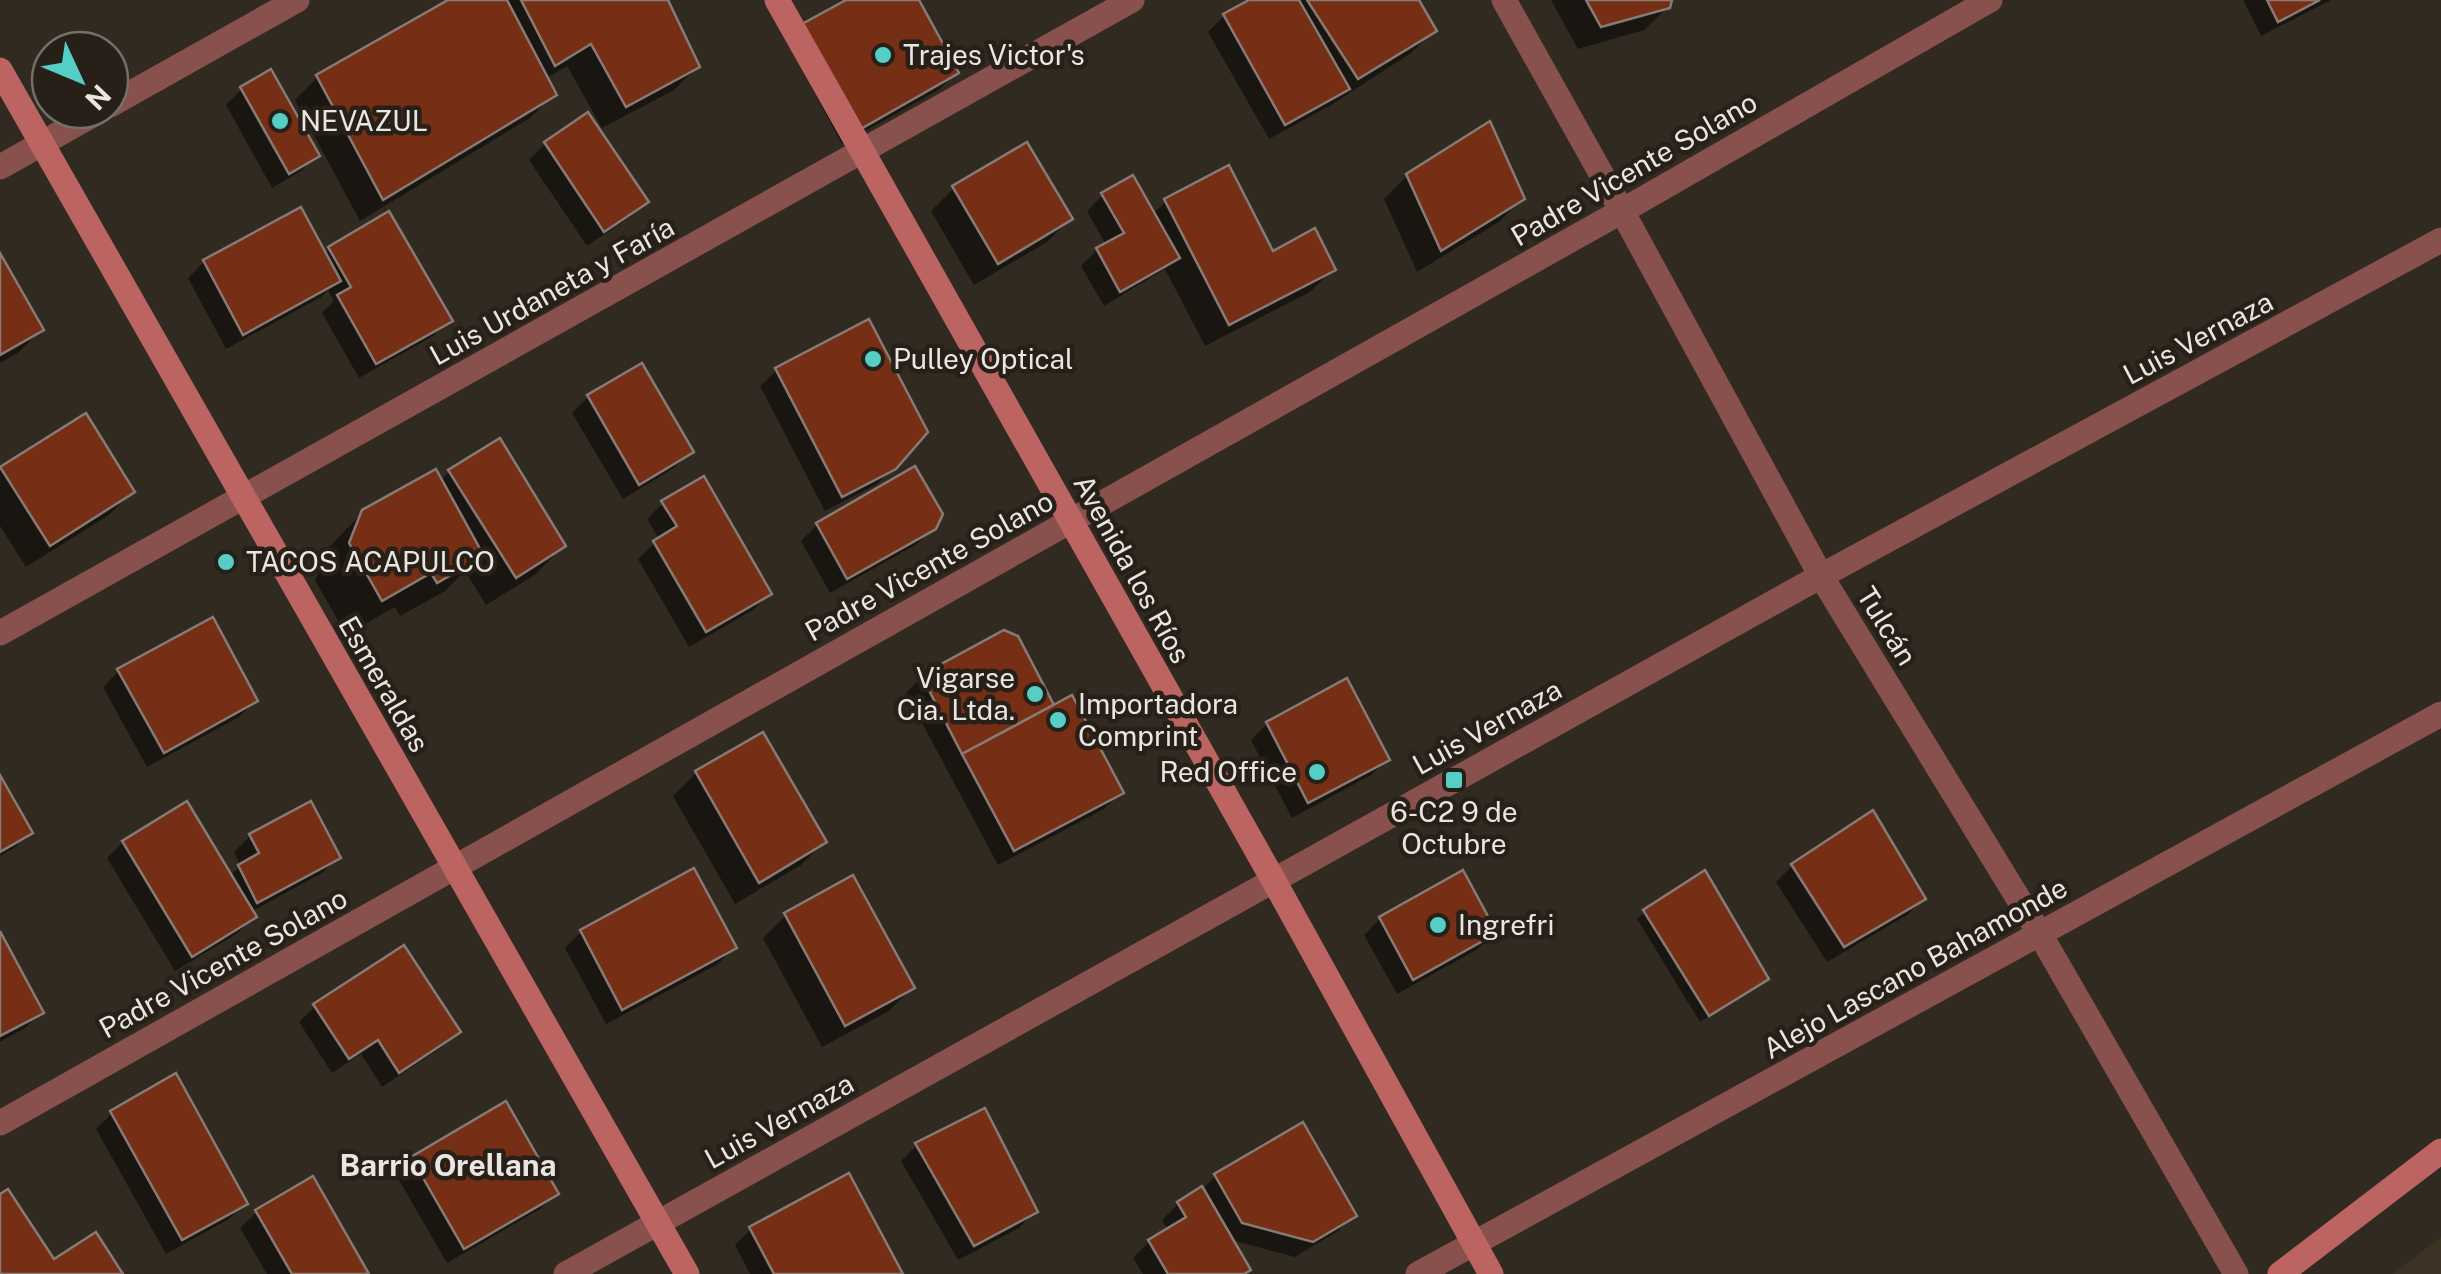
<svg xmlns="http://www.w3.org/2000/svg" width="2441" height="1274" font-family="'Public Sans',sans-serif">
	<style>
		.built { fill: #3d3325 }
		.shadow { fill: #0007 }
		.building { fill: #762e15; stroke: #877b76; stroke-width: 2.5 }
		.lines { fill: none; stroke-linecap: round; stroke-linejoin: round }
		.minor { stroke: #88514e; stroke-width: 25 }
		.secondary { stroke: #bb6461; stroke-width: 25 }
		.poi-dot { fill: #55cec5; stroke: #262018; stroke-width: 4 }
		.labels { text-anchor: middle; stroke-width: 9; stroke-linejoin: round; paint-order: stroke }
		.poi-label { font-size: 28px; fill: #eae5e0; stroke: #262018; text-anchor: start }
		.street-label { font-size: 28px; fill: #eae5e0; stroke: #262018 }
		.neighbourhood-label { font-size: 30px; font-weight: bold; fill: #eae5e0; stroke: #262018 }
	</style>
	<rect width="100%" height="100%" fill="#302a21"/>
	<path class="built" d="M2441,1237v37h-48z"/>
	<g class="shadow">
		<path d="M454,0h211l32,67 -23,23 -72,38 -35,-62 -22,13 8,16 -23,23 -170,103 -65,-121 23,-23z"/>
		<path d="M851,0h65l40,73 -16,16 -98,55 -55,-102z"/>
		<path d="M1255,0h161l18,30 -23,23 -80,52 -62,34 -61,-107 16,-16z"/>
		<path d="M1551,0h118l-1,7 -24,23 -66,19z"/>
		<path d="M2243,0h88l-70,36z"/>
		<path d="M242,89l75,66 -16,16 -29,17 -46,-83z"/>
		<path d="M545,144l101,57 -16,16 -43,29 -58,-86z"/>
		<path d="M1407,176l115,22 -23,24 -82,50 -33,-73z"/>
		<path d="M954,188l116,31 -23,23 -73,43 -43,-74z"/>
		<path d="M1103,195l50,19 13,-13 106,53 61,15 -23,23 -105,54 -40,-77 -61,37 -23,-40 16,-16 9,-5 -19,-34z"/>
		<path d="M330,249l119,71 -16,16 -74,42 -37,-65 12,-12 -6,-11 -7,7 -95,52 -38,-71 16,-16 120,-7z"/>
		<path d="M0,258l41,72 -23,23 -18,10z"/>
		<path d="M777,370l117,97 -17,17 -52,27 -65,-125z"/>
		<path d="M588,397l102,55 -16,16 -51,31 -51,-86z"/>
		<path d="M2,469l130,23 -23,23 -83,52 -26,-41v-55z"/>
		<path d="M449,472l114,74 -28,29 -49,30 -21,-34 -20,20 -45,25 -5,-9 -49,28 -31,-55 12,-31 36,-37 77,-31z"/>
		<path d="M663,503l106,91 -16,16 -64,37 -51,-88 21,-20 -12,-20z"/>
		<path d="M817,525l117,2 -17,17 -87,49 -29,-52z"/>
		<path d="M119,671l136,30 -16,16 -92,50 -44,-80z"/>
		<path d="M922,677l198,116 -16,16 -106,56 -92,-172z"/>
		<path d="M1267,724l120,35 -16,16 -79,43 -41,-78z"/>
		<path d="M762,736l62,106 -23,23 -66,39 -62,-108 23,-23z"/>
		<path d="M0,780l30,52 -16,16 -14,8z"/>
		<path d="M250,836l88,21 -16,16 -71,39 3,5 -16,16 -63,38 -68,-113 16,-16 107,34 11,-10 -7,-14z"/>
		<path d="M1792,866l131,33 -16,16 -80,47 -51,-80z"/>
		<path d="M1645,912l121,67 -8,7 -58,36 -63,-103z"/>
		<path d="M786,915l126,73 -23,23 -67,36 -59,-109z"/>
		<path d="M1380,919l114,14 -16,16 -81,45 -33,-59z"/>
		<path d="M581,932l153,16 -16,16 -112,60 -41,-76z"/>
		<path d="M0,936l41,76 -16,16 -25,14z"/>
		<path d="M315,1006l143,25 -16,16 -60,40 -21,-33 -29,19 -33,-51z"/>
		<path d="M112,1113l133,90 -16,16 -63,35 -70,-125z"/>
		<path d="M917,1145l118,66 -16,17 -61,32 -57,-99z"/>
		<path d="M412,1159l144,34 -16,16 -93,54 -51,-88z"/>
		<path d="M1215,1176l139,39 -16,16 -43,26 -64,-17 13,34h-101l-10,-16 16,-16 19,-12 -6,-10 16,-16 25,-15z"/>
		<path d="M257,1212l109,62h-99l-27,-46z"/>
		<path d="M751,1229l149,45h-150l-15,-29z"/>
	</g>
	<g class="building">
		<path d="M448,0h59l50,95 -174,105 -67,-125z"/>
		<path d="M521,0h147l32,67 -74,40 -35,-63 -36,22z"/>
		<path d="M846,0h73l40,73 -100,57 -57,-106z"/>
		<path d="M1249,0h50l51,89 -65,36 -62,-111z"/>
		<path d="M1307,0h112l18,31 -79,48z"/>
		<path d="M1586,0h86l-2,8 -69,19z"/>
		<path d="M2267,0h53l-42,22z"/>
		<path d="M271,69l49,87 -31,18 -49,-87z"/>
		<path d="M588,112l61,90 -45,30 -60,-90z"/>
		<path d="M1490,121l35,78 -84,52 -35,-77z"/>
		<path d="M1027,142l46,77 -75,45 -46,-78z"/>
		<path d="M1229,165l44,86 42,-23 21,42 -107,55 -65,-126z"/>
		<path d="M1133,175l47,83 -60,34 -24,-44 28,-15 -23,-40z"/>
		<path d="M301,207l40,74 -98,54 -40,-75z"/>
		<path d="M389,211l64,110 -77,43 -39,-69 14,-8 -23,-40z"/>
		<path d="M0,253l44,77 -44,25z"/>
		<path d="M869,319l59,113 -32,37 -54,28 -67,-129z"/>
		<path d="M642,363l52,89 -55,33 -52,-90z"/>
		<path d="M86,413l49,79 -85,54 -50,-79z"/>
		<path d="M500,438l66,108 -50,32 -68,-108z"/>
		<path d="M915,466l28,48 -7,15 -89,50 -31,-56z"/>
		<path d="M436,469l48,87 -47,27 -6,-10 -49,28 -33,-58 13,-33z"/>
		<path d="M704,476l68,118 -66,38 -53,-91 24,-15 -16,-25z"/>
		<path d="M213,617l45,84 -94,52 -47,-84z"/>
		<path d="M1004,630l14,6 36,69 -92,49 -41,-79z"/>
		<path d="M1347,678l43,82 -82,43 -42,-81z"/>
		<path d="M1072,695l52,98 -110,58 -52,-97z"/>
		<path d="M763,732l64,110 -68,41 -64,-112z"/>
		<path d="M0,775l33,58 -33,19z"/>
		<path d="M187,801l70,116 -65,40 -70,-116z"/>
		<path d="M311,801l30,57 -84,45 -19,-38 21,-12 -10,-19z"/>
		<path d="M1873,810l53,89 -82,48 -53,-83z"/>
		<path d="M694,868l43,80 -115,62 -42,-80z"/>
		<path d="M1463,870l34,63 -84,47 -34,-63z"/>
		<path d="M1705,870l64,109 -60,37 -66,-106z"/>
		<path d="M853,875l62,113 -70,38 -61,-113z"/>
		<path d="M0,931l44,82 -44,23z"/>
		<path d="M404,945l57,87 -62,41 -21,-33 -29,19 -36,-55z"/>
		<path d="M176,1073l72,131 -66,36 -72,-129z"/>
		<path d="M506,1101l53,93 -95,55 -53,-92z"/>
		<path d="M985,1108l53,104 -64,34 -59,-103z"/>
		<path d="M1303,1122l54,94 -44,26 -71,-19 -28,-49z"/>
		<path d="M849,1173l54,101h-129l-25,-47z"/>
		<path d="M313,1176l56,98h-77l-37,-64z"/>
		<path d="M1202,1186l49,84 -7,4h-76l-20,-34 38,-23 -9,-15z"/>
		<path d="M8,1189l46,70 42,-27 27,42h-123v-80z"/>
	</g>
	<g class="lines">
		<g class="minor">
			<path d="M1504,0l118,211 199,365 219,358 196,340"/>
			<path d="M110,105l187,-105"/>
			<path d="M0,167l101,-57"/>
			<path d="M0,633l1132,-633"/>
			<path d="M0,1123l1622,-912 368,-211"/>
			<path d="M566,1274l1255,-698 620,-336"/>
			<path d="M1418,1274l1023,-560"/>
		</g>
		<g class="secondary">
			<path d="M777,0l497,881 217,393"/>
			<path d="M0,70l687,1204"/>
			<path d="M2280,1274l161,-123"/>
		</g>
	</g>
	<g class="poi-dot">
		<circle cx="883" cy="55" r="10"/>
		<circle cx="280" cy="121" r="10"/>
		<circle cx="873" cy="359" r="10"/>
		<circle cx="226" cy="562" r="10"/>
		<circle cx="1035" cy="694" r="10"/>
		<circle cx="1058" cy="720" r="10"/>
		<circle cx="1317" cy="772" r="10"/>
		<rect x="1444" y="770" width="20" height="20" rx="5"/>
		<circle cx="1438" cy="925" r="10"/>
	</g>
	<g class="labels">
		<g class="poi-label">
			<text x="903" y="65">Trajes Victor's</text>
			<text x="300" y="131">NEVAZUL</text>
			<text x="893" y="369">Pulley Optical</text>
			<text x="246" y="572">TACOS ACAPULCO</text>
			<text x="1015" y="688" text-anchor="end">Vigarse<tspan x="1015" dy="32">Cia. Ltda.</tspan></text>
			<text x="1078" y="714">Importadora<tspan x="1078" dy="32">Comprint</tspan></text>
			<text x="1297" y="782" text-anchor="end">Red Office</text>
			<text x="1454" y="822" text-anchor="middle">6-C2 9 de<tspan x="1454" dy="32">Octubre</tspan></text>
			<text x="1458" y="935">Ingrefri</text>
		</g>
		<g class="street-label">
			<text transform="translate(1634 169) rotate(-30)" y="10">Padre Vicente Solano</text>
			<text transform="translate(552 291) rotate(-29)" y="10">Luis Urdaneta y Faría</text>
			<text transform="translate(2198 338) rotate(-28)" y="10">Luis Vernaza</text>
			<text transform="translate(929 566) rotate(-29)" y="10">Padre Vicente Solano</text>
			<text transform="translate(1132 569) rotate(61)" y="10">Avenida los Ríos</text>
			<text transform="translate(1887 626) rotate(58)" y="10">Tulcán</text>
			<text transform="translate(384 684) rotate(60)" y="10">Esmeraldas</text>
			<text transform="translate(1487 727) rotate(-29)" y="10">Luis Vernaza</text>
			<text transform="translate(223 963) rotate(-29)" y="10">Padre Vicente Solano</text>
			<text transform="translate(1915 968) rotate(-29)" y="10">Alejo Lascano Bahamonde</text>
			<text transform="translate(779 1121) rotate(-29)" y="10">Luis Vernaza</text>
		</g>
		<g class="neighbourhood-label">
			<text x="448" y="1176">Barrio Orellana</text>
		</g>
	</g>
	<g transform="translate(80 80) rotate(134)"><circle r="48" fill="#262018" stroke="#746f68" stroke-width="2.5"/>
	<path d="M0-8L18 38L0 25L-18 38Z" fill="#55cec5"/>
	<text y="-15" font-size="28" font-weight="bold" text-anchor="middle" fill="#eae5e0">N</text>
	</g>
</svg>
